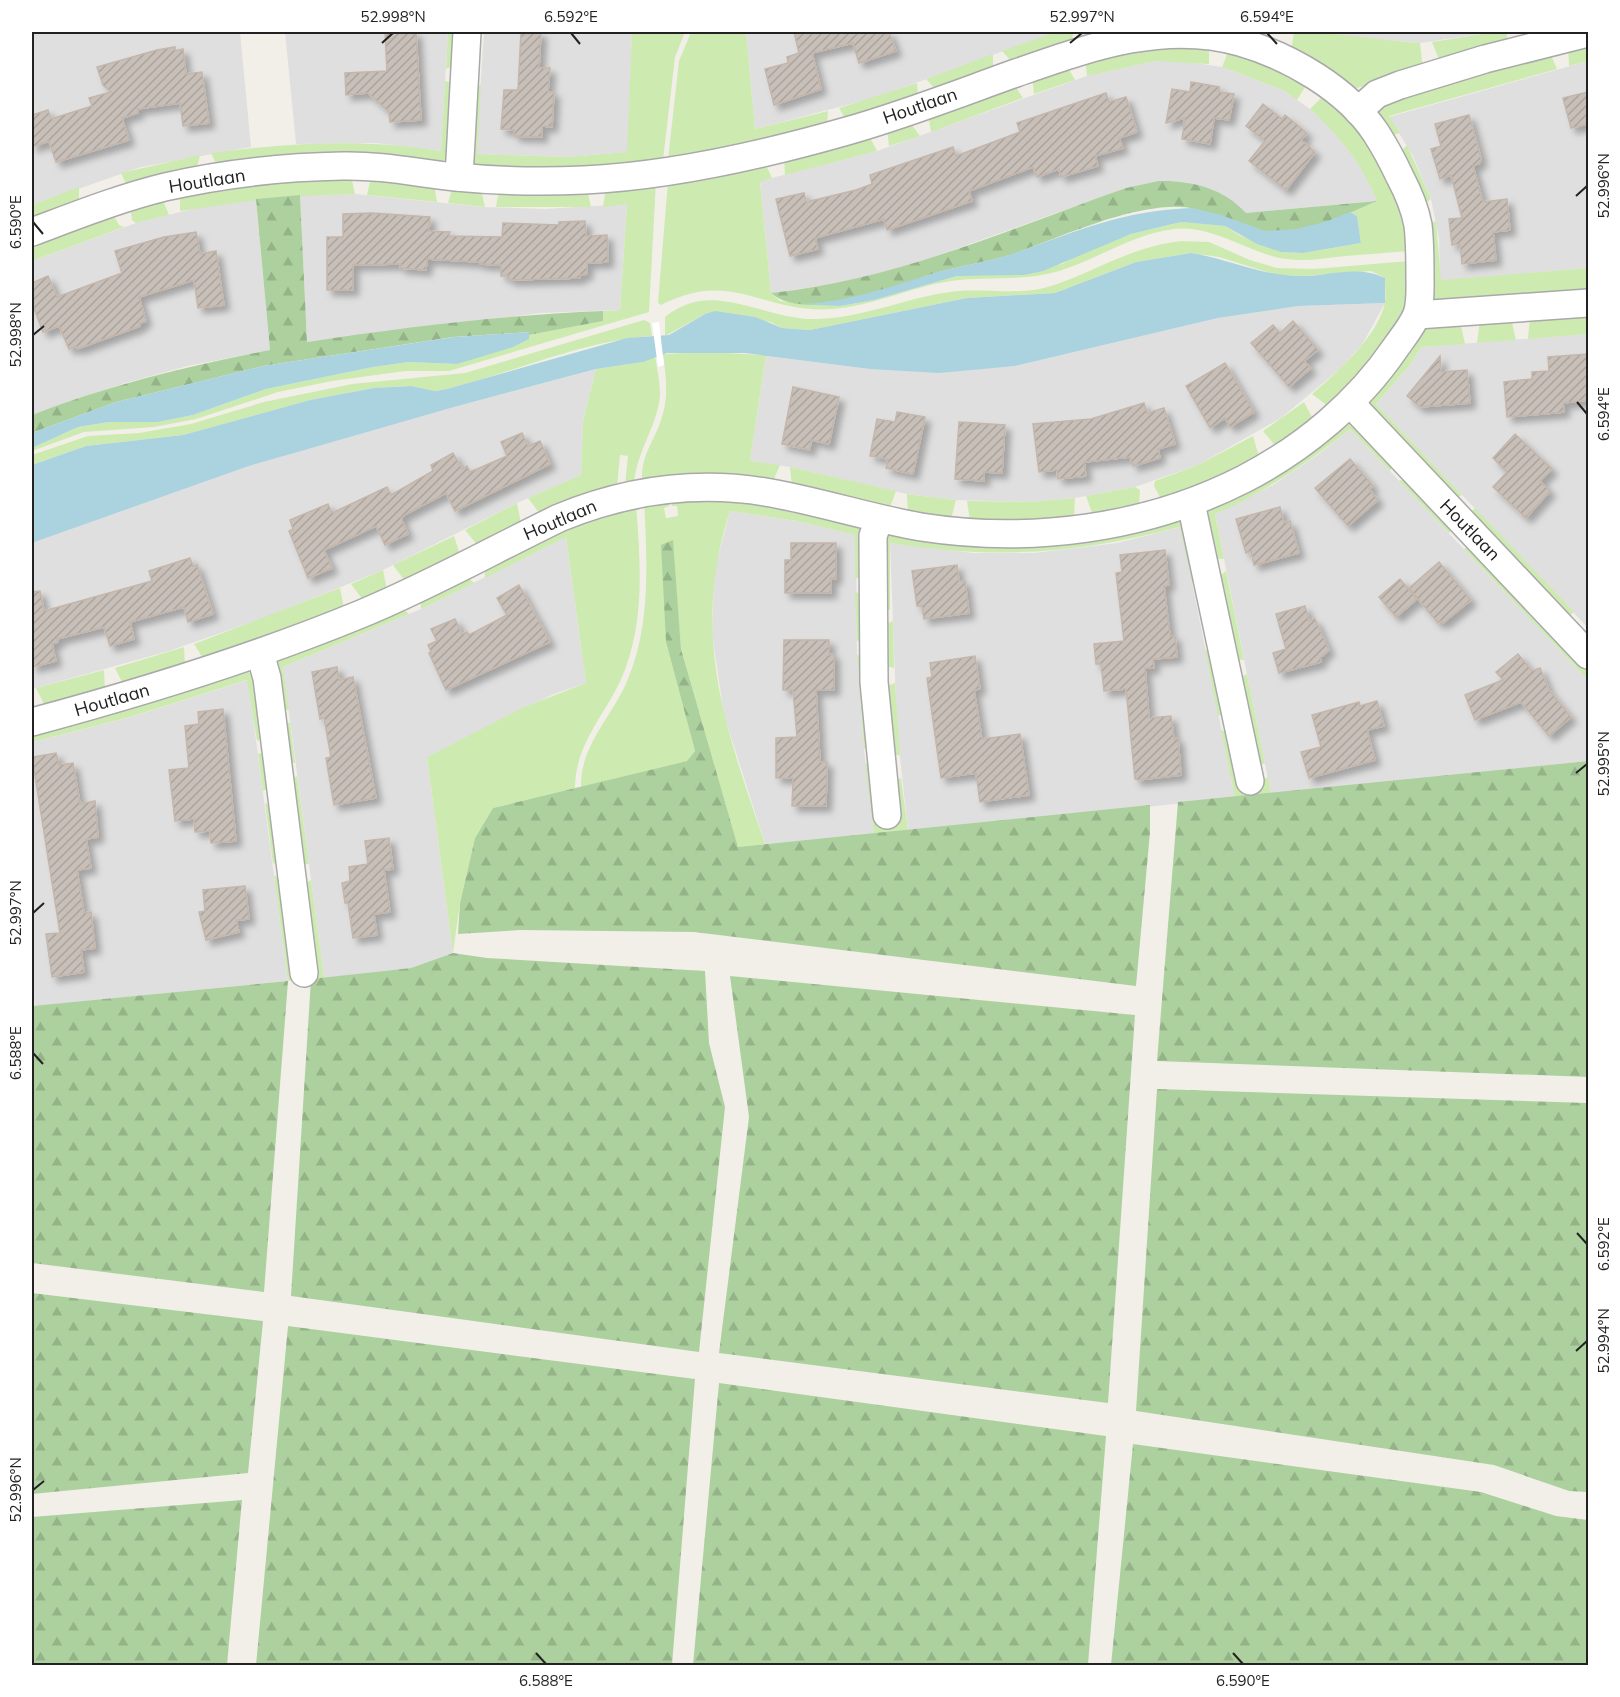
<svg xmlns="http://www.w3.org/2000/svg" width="1620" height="1697" font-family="Mulish,sans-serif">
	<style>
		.residential { fill: #e0dfdf }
		.grass { fill: #cdebb0 }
		.forest { fill: url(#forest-firs) }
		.water { fill: #aad3df }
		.pier { fill: #fff }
		.building { fill: url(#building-hatch); stroke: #c4b6ab; stroke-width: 1.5; filter: url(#shadow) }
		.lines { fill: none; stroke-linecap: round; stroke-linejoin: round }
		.minor-casing { stroke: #a9a9a9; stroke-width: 30 }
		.minor { stroke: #fff; stroke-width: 27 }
		.ticks { fill: none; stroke: #222; stroke-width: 2 }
		.labels { text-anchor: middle; stroke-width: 6; stroke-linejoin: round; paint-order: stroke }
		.street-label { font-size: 18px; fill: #222; stroke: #fff }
		.neatline { fill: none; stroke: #222; stroke-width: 2 }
		.ticks-label { font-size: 15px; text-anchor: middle; fill: #222 }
	</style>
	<defs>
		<pattern id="forest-firs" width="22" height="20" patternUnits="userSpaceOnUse" patternTransform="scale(1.5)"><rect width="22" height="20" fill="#add19e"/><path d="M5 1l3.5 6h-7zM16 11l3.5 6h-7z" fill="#95b388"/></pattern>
		<pattern id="building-hatch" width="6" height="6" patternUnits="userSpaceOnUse" patternTransform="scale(1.5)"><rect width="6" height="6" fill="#c7bfb8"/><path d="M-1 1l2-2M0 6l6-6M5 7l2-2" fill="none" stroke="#aba49e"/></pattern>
		<filter id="shadow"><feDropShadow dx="5.5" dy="5.5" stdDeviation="3" flood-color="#0004"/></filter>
	</defs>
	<rect width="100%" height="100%" fill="#f2efe9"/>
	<g class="residential">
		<path d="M39,32h201l11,115 -110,20 -109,38v-171z"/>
		<path d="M285,32h163l-7,119 -65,-8 -80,1z"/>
		<path d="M484,32h148l-4,120 -62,5 -90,-3z"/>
		<path d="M746,32h310l-179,65 -122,32z"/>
		<path d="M1321,32h173l-74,11 -68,-6z"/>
		<path d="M1156,61h26l40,6 61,23 27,19 29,27 27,40 11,25 -131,12 -32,-23 -28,-8 -28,-1 -32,7 -215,77 -51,15 -89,13 -11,-112 117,-30 210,-75z"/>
		<path d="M1588,61v207l-148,13 -1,-43 -8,-39 -18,-43 -24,-39z"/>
		<path d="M355,194l129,13 61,2 82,-5 -7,106 -79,3 -234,29 -7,-147z"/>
		<path d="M256,199l14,151 -82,16 -63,17 -93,32v-154l104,-38 72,-18z"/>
		<path d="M1385,303l-23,42 -21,23 -60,50 -83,47 -63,22 -60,11 -45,4 -74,-2 -49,-6 -117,-27 -40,-6 16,-106 104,14 145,-3 203,-48 81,-12z"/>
		<path d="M1588,334v294l-212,-224 36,-42 9,-15z"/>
		<path d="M596,369l-13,52 -2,54 -64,28 -134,67 -114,46 -100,35 -137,38v-146l217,-77 130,-39z"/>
		<path d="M1350,429l238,251v81l-317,33 -56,-280 58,-29 46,-31z"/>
		<path d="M730,511l67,10 59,14 1,120 7,94 10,85 -109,10 -41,-129 -12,-81 2,-61z"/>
		<path d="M1181,527l54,271 -327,33 -11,-101 -7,-187 83,10h61l83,-10z"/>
		<path d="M566,537l20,146 -32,11 -127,63 26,196 -42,15 -87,10 -41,-311 138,-58z"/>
		<path d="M248,680l40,301 -253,25 -3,-29v-235l99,-25z"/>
	</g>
	<g class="grass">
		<path d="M448,32h13l-3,32 -12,5z"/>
		<path d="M632,32h53l-10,25 -12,103 -93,10 -92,-3 -6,-5v-75l9,-2 -4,69 89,3 61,-5z"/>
		<path d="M691,32h55l9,97 73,-18 -1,14 -90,23 -69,11 11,-98z"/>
		<path d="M1056,32h17l-1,9 -60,21 -10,-11z"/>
		<path d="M1294,32c42,0 84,8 126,11l3,27 -70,19 -62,-37z"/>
		<path d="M1494,32h13v13l-66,19 -9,-22z"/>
		<path d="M1588,41v20l-19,5 -1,-20z"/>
		<path d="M1209,45v19l-53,-3 -69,15 -2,-18 19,-6z"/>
		<path d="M1229,50l78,34 -10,16 -14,-10 -61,-23z"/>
		<path d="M1549,51l8,18 -168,47 11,17 -13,4 -11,-20 4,-13z"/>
		<path d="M993,54v15l-57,21 -10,-11z"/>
		<path d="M1066,64l9,16 -41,14 -2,-19z"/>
		<path d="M445,81l13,3 -9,73 -9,5 -223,4 -6,-13c76,-10 153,-15 230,-2z"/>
		<path d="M917,83l1,14 -72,23 -7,-12z"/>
		<path d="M1013,83l10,15 -92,34 -3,-18z"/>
		<path d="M1323,96c11,10 23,21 34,32 24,26 50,88 52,123 -21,2 -42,3 -63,5 -20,2 -40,6 -59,3 -39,-5 -72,-34 -113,-30 -41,5 -76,30 -115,42 -35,11 -71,5 -108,10 -40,6 -78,25 -119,28 -70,5 -99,-41 -171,-4l-3,-2 10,-122 96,-20 8,17 -12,4 11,111 9,8 60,5 34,-6 83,-24 105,-12 21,-12 48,-18 50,-12 44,4 14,9 42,17 22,1 58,-10 -4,-27 -7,-4 27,-11c-15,-38 -38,-65 -67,-92z"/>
		<path d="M909,121l11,15 -31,10 -2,-18z"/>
		<path d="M868,134l9,17 -92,24 -1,-18z"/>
		<path d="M1407,145l24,54 -10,8 -23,-52z"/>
		<path d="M200,155l-3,13 -71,16 -5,-11z"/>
		<path d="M351,176l4,18 -77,3 -98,14v-18z"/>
		<path d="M371,177l63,6 3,19 -70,-7z"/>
		<path d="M656,181l-7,131 -200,59h-44l-73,10 -54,11 -82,27 -42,8 -70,5 -52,19v-3l46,-21 31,-5h49l35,-7 73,-26 107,-22 36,-5 48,2 72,-29 73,-14 1,-10 17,-1 7,-106 -24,3 3,-19z"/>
		<path d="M453,186l28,3 4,18 -37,-4z"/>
		<path d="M79,187v14l-47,18v-14z"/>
		<path d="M587,189l4,18h-95l3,-17z"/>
		<path d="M161,196l8,19 -33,8 -4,-3 -2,-15z"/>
		<path d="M111,211l8,14 5,2 -92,34v-21z"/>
		<path d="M1436,221l5,59 147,-12v27l-151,7 -5,-3 -6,-73z"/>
		<path d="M1182,241l27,1 41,18 27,8 37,1 95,-8 -2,40 -4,13 -18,32 -56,61 -17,-13c24,-21 67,-58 73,-92 1,-7 0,-16 0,-24l-14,-7 -68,5 -26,-1 -58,-18 -29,-4 -54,9 -81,31 -88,5 -157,32 -28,-2 -12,-6 -65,-8 -40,22v-19c48,-40 99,4 152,2 46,-1 88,-21 133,-27 33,-5 72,5 104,-7 44,-15 79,-39 128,-44z"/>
		<path d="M1588,311v23l-60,5 2,-23z"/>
		<path d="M1511,318l5,22 -39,3 3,-23z"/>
		<path d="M644,320l6,3 2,13c-70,5 -137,36 -205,53l-12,2 -24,-5 -37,2 -64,12 -127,35 -97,11 -54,19v-10l56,-19 51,-3 52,-9 73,-22 88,-18 113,-11z"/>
		<path d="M1460,321l5,23 -44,3 -9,15 -36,42 86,91 -11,6 -84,-98 54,-75z"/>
		<path d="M708,352l58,3 -16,106 30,4 -8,18 -130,-1c-1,-28 11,-38 19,-62 8,-22 5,-43 2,-66z"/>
		<path d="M655,356c2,13 5,25 5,38 -1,29 -23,56 -26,89l-9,2 3,-29 -8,-1 -3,31 -77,28 -12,-16 53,-23 2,-54 13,-52 47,-7z"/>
		<path d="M1304,402l9,17 -37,28 -13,-16z"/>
		<path d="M1347,422h4l44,40 -5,9 -40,-42c-42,34 -85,63 -135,85l9,45 -12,-1 -6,-47 2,-3z"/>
		<path d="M1253,436l6,21 -33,18 -65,24 -7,-13 1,-5 43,-16z"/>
		<path d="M790,467l106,24 -7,19 -97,-23z"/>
		<path d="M1409,477l46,48 -6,8 -50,-52z"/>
		<path d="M1135,487l5,3 -1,16 -46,10 -7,-20z"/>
		<path d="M907,494l49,6 -5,19 -43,-5z"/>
		<path d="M668,498l1,8 -5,2 2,10 12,-2 -1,-10h-5l-1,-8 92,4 96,25 3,4 3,44 -10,4v-44l-58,-14 -67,-10c-40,124 -5,215 35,333l-27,3 -57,-198 -9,-109 -6,102 29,109 -8,10 -106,26c-1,-42 32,-71 47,-108 23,-55 19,-119 16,-178z"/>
		<path d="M1075,498l-1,21 -104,2 -3,-20 63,1z"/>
		<path d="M517,503l4,20 -43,23 -13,-16z"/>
		<path d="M636,503c4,54 9,111 -10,164 -15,43 -51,73 -51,121l-82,20 -18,30 -15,65 -7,50 -26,-196 95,-49 64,-25 -20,-146 -81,41 -1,-13 39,-20z"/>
		<path d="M1475,508l99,104 -10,8 -98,-103z"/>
		<path d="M1178,517l8,4 15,56 -9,6 -12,-56c-105,27 -182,33 -290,16v67l-11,-2 7,-71 9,-4z"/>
		<path d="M454,536l6,19 -55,26 -12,-16z"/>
		<path d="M1473,544l115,122v14l-124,-131z"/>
		<path d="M383,570l4,20 -24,10 -12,-16z"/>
		<path d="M1226,571l18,89 -12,-1 -16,-80z"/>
		<path d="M465,574l9,9 -53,26 -1,-12z"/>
		<path d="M340,588l4,20 -140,52 -10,-16z"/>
		<path d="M855,592l10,3 1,44 -9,2z"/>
		<path d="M399,605l10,9 -126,53 6,43 -12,-1 -1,-49z"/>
		<path d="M893,621l1,47 -11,-3 -3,-38z"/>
		<path d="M184,647l1,20 -61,19 -9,-18z"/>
		<path d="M1205,650l11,2 12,59 -10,5z"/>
		<path d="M857,655l10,4 6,87 -9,3z"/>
		<path d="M104,670l1,21 -60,15 -9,-18z"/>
		<path d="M246,671l9,4 11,61 -9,5 -10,-61 -117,37 -98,25v-12z"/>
		<path d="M1247,674l18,90 -12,-1 -17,-84z"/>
		<path d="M895,683l5,72h-11l-6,-67z"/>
		<path d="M290,722l5,41 -11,-1 -4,-33z"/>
		<path d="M1221,730l11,3 25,50 11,-6 3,17 -36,4z"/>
		<path d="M258,753l11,3 4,30 -10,5z"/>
		<path d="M865,763l10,3 8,62 14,-2 -6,-43 10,-5 7,53 -34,3z"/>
		<path d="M297,776l12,88 -11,1 -11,-83z"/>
		<path d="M265,803l10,3 7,53 -9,5z"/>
		<path d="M274,876l11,2 13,102 -10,1z"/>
		<path d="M311,880l13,98 -13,1 -11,-93z"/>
	</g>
	<g class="forest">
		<path d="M1158,181c34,-1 65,7 88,32l131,-12c-35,15 -75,35 -113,30 -24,-4 -46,-16 -69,-22 -29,-8 -80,7 -107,17 -24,8 -48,18 -72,27 -26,9 -54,12 -80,20 -40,12 -129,51 -165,20 125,-13 238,-64 355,-105z"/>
		<path d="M300,195l7,147c99,-15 196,-27 296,-31v10l-74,14v-3l-76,5 -190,29 -147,36 -84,31v-18c77,-30 156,-49 238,-65l-14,-151z"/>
		<path d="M673,540l8,109 57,198 412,-42v27l-14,154 -442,-54 -174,-2 -62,4 2,-31 15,-65 18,-30 194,-47 8,-10 -29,-109 -5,-97z"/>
		<path d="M1588,761v316l-431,-16 21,-259z"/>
		<path d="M453,953l34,5 218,13 4,72 16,64 -26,245 -408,-56 20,-317 100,-11z"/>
		<path d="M730,976l405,39 -27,388 -389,-50 30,-236z"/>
		<path d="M288,981l-24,311 -232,-29v-257z"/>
		<path d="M1157,1089l431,14v389l-19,-1 -75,-26 -358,-54z"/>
		<path d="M32,1293l231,28 -15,152 -216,21z"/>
		<path d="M288,1326l407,53 -23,286h-416z"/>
		<path d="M719,1383l387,53 -18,229h-395z"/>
		<path d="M1133,1444l348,48 75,24 32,4v145h-477z"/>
		<path d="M242,1500l-15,165h-195v-148z"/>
	</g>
	<g class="water">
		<path d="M1192,208l29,7 44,16 32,-2 31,-8 22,-9 7,4 4,27 -58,10 -22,-1 -24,-8 -32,-18 -44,-4 -50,12 -88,37 -19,4 -67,1 -83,24 -34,6 -42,-2c48,-1 91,-17 137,-31 27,-8 55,-11 80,-20 65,-23 106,-42 177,-45z"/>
		<path d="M1191,253c38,6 73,24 113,23 28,-1 55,-11 81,2v25l-86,3 -81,12 -203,48 -76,7 -69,-4 -125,-16h-78l-24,9 -47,7 -142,38 -205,59 -217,77v-78l54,-19 97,-11 127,-35 64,-12 37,-2 24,5 12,-2 180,-51 42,-3 36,-21 10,-3 40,6 27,11 28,2 157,-32 88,-5 81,-31z"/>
		<path d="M529,332v7l-16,8 -56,17 -48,-2 -36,5 -107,22 -73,26 -35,7h-49l-31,5 -46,21v-15l84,-31 147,-36 191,-29z"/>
	</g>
	<path class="pier" d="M659,322l5,43 -6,2 -6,-44z"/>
	<g class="building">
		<path d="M385,32h31l5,88 -31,2 -1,-10 -21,-19 -22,2 -1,-22 42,-2z"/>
		<path d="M521,32h20l-2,36h11l-2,24h6l-2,35 -10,-1v11l-28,-1v-6l-13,-1 3,-39h14z"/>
		<path d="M794,32h95l7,19 -37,12 -6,-20 -41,10 9,36 -47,16 -9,-36 23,-6 -1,-6 12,-4z"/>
		<path d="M175,47v4l8,-2 3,25 16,-2 7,51 -26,3 -3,-23 -43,6 1,4 -16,5 7,22 -73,22 -7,-21 -17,6v-32l16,-5 3,9 41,-13 -3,-8 22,-6 -8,-7 -6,-18 60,-17z"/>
		<path d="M1191,82l28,5v5l15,2 -5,26 -15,-2 -4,26 -28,-5 3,-21 -19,5 6,-34 18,3z"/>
		<path d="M1588,92v32l-17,4 -8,-30z"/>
		<path d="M1106,93l3,9 17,-5 11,35 -18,6 4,10 -28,8 3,10 -37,11 -2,-8 -22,8 -4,-10 -64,24 3,10 -85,29 -3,-11 -69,19 3,11 -28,7 -14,-57 28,-6 2,9 50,-12 16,-6 -2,-9 83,-28 3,9 64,-24 -3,-9z"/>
		<path d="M1263,104l19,15 3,-4 22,18 -6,7 14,12 -29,38 -37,-29 16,-20 -19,-15z"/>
		<path d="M1469,115l12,43 -1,5 -7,3 10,36 24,-3 3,31 -17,2 3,28 -34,4 -2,-20 -8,1 -3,-26 13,-1 -11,-43 -11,4 -9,-30 10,-3 -6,-22z"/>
		<path d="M372,213l58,4 -1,14 21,1 -1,4 53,1 1,-14 56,2v-3l26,-1 1,15 21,-1 1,27 -21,1v11l-7,1v3l-71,2v-4h-8v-11l-21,-1v-2l-53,-3 -1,11 -26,-2 1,-4 -48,1v25h-26v-53h16v-23z"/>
		<path d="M196,232l4,22 16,-3 8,54 -26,3 -4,-28 -55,17 7,24 -7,3 1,2 -63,23 -1,-3 -7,3 -10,-23 -16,6 -11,-29v-20l16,-7 9,21 65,-24 -7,-22 49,-14z"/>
		<path d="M1293,321l25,29 -14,11 7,7 -22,19 -38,-44 22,-18 7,8z"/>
		<path d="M1588,354v46l-25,3 1,9 -57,5 -3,-35 28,-3v-7l17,-1 -1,-14z"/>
		<path d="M1440,356l1,16 26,-2 3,33 -50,4 -13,-11z"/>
		<path d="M1225,363l29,49 -24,15 -5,-9 -15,10 -24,-42z"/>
		<path d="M793,387l46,10 -10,47 -18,-4 -1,10 -28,-6z"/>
		<path d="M1144,403l3,10 17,-5 11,36 -17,5 2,9 -27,8 -3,-9 -46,5 2,14 -28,3 -1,-9 -18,2 -6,-48 58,-5z"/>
		<path d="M897,412l28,5 -12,57 -27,-6 2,-9 -18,-3 7,-37 18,3z"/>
		<path d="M959,422l46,3 -3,48 -18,-1v9l-29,-2z"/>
		<path d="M522,433l6,13 12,-5 10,23 -95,47 -9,-18 -40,21 -5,4 7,16 -23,11 -9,-19 -52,24 8,18 -24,10 -19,-47 4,-2 -3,-9 38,-16 4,9 55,-26 4,8 42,-24 -2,-6 22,-12 9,16 5,-3 3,6 37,-16 -6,-14z"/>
		<path d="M1515,434l37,35 -12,12 10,10 -24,27 -33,-31 14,-15 -14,-14z"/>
		<path d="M1350,459l23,27 -4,3 9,11 -30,26 -33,-38z"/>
		<path d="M1280,507l4,16 6,-2 9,32 -45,12 -3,-14 -5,2 -10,-34z"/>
		<path d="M791,543h45v36l-5,-1v15h-46v-33h6z"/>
		<path d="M1165,550l4,35 -5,1 6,50h5l2,21 -24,2 1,9h-9l4,50 22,-2 3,23 4,-1 3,37 -43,5 -3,-1 -9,-90 -22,2 -3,-27h-5l-2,-20 30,-3 -8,-68 6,-1 -2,-17z"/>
		<path d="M190,558l3,8 4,-1 16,49 -25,8 -4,-15 -54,15 4,17 -24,7 -6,-19 -47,12 1,3 -6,2 4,17 -24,6v-75l8,-1 4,20 108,-30 -3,-10z"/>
		<path d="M1439,562l32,38 -28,23 -2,-2 -3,2 -29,-35z"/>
		<path d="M957,565l2,16h6l4,32 -45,6 -2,-13h-5l-5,-35z"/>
		<path d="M1400,579l17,20 -21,18 -17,-20z"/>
		<path d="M519,585l31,57 -104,48 -17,-37 2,-1 -3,-7 9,-4 -6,-12 24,-10 7,15 5,-2 2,3 38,-20 -10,-17z"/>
		<path d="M1305,606l4,15 6,-2 14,31 -9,8 1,4 -42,11 -6,-20 13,-4 -10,-35z"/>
		<path d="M784,640h45v15l5,-1v36h-18l4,72h7l-1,44h-34l1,-28h-17v-40l21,-1 -4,-47h-10z"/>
		<path d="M1518,654l14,17 8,-3 9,22 22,27 -22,19 -28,-34 -46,18 -10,-25 38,-15 -7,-8z"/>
		<path d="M975,656l5,33 -6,1 8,49 38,-5 9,61 -49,7 -4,-29 -35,5 -14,-100 5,-1 -2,-14z"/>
		<path d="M337,667l2,13 14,-3 23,121 -42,7 -8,-47 5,-1 -7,-39 -4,1 -8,-47z"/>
		<path d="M1377,701l7,25 -17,4 8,30 -66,18 -8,-26 20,-5 -9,-32 47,-13 1,4z"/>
		<path d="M223,709l13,132 -25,2 -1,-12 -15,1 -1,-13 -19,2 -6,-51 20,-2 -4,-42 14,-2 -1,-12z"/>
		<path d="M56,753l3,12 14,-2 7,41 15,-3 3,36 -12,2 5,29 -14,2 7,43 7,-1 4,36 -14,2 3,22 -32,5 -6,-43 14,-1 -28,-176z"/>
		<path d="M389,838l4,31 -9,1 6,42 -16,2 3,21 -24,3 -5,-35h-3l-3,-20 8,-2 -1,-14 19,-3 -3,-23z"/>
		<path d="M245,886l4,33 -13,1 3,12 -33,8 -7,-28 6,-1 -2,-21z"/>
	</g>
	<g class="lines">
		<g class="minor-casing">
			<g id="minor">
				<path d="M1358,111l19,-17 23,-9 85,-26 103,-26"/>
				<path d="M459,177l8,-145"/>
				<path d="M32,232c43,-16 88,-34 133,-45 57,-13 119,-20 177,-21 39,-1 76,7 114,11 41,4 87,5 128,3 88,-4 179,-25 263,-49 57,-16 113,-38 169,-58 72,-25 147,-53 224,-31 49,14 107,47 136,91 9,14 17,29 24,44 8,15 15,32 18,48 2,17 2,35 2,51 0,12 1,27 -3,38 -4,11 -14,23 -21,33 -38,56 -92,101 -152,132 -98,50 -214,65 -323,48 -51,-9 -100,-25 -150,-34 -73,-13 -144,-3 -212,25 -66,32 -130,68 -198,96 -107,44 -217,78 -329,108"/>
				<path d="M1417,315l171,-12"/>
				<path d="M1351,404l237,251"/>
				<path d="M1191,503l59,278"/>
				<path d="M879,519l-6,17 1,146 13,133"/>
				<path d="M260,653l7,25 37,295"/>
			</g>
		</g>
		<use href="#minor" class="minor"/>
	</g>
	<path class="ticks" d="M571,33l9,11M1267,33l10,11M382,43l11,-10M1070,43l12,-10M1576,196l11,-10M33,222l10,12M33,335l11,-9M1577,402l10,12M1576,773l11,-9M33,913l11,-10M33,1053l10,11M1577,1233l10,11M1576,1351l11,-10M33,1490l11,-9M536,1653l10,11M1233,1653l10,11"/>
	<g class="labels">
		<g class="street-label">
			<text transform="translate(920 106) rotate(-19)" y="6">Houtlaan</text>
			<text transform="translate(207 181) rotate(-9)" y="6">Houtlaan</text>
			<text transform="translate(560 520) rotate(-23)" y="6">Houtlaan</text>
			<text transform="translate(1470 530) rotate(46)" y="6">Houtlaan</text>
			<text transform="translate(112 700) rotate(-16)" y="6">Houtlaan</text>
		</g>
	</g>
	<rect width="1620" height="1697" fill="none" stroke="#ffffff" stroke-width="66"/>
	<rect x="33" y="33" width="1554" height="1631" class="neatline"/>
	<g class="ticks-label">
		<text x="393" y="22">52.998°N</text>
		<text x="571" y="22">6.592°E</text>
		<text x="1082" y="22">52.997°N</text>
		<text x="1267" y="22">6.594°E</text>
		<text transform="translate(1604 186) rotate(-90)" y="5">52.996°N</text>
		<text transform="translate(16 222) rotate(-90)" y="5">6.590°E</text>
		<text transform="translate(16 335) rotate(-90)" y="5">52.998°N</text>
		<text transform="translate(1604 414) rotate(-90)" y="5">6.594°E</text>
		<text transform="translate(1604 764) rotate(-90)" y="5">52.995°N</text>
		<text transform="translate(16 913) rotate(-90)" y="5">52.997°N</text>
		<text transform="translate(16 1053) rotate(-90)" y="5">6.588°E</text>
		<text transform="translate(1604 1244) rotate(-90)" y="5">6.592°E</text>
		<text transform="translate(1604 1341) rotate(-90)" y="5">52.994°N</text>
		<text transform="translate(16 1490) rotate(-90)" y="5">52.996°N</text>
		<text x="546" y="1686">6.588°E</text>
		<text x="1243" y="1686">6.590°E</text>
	</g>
</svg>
